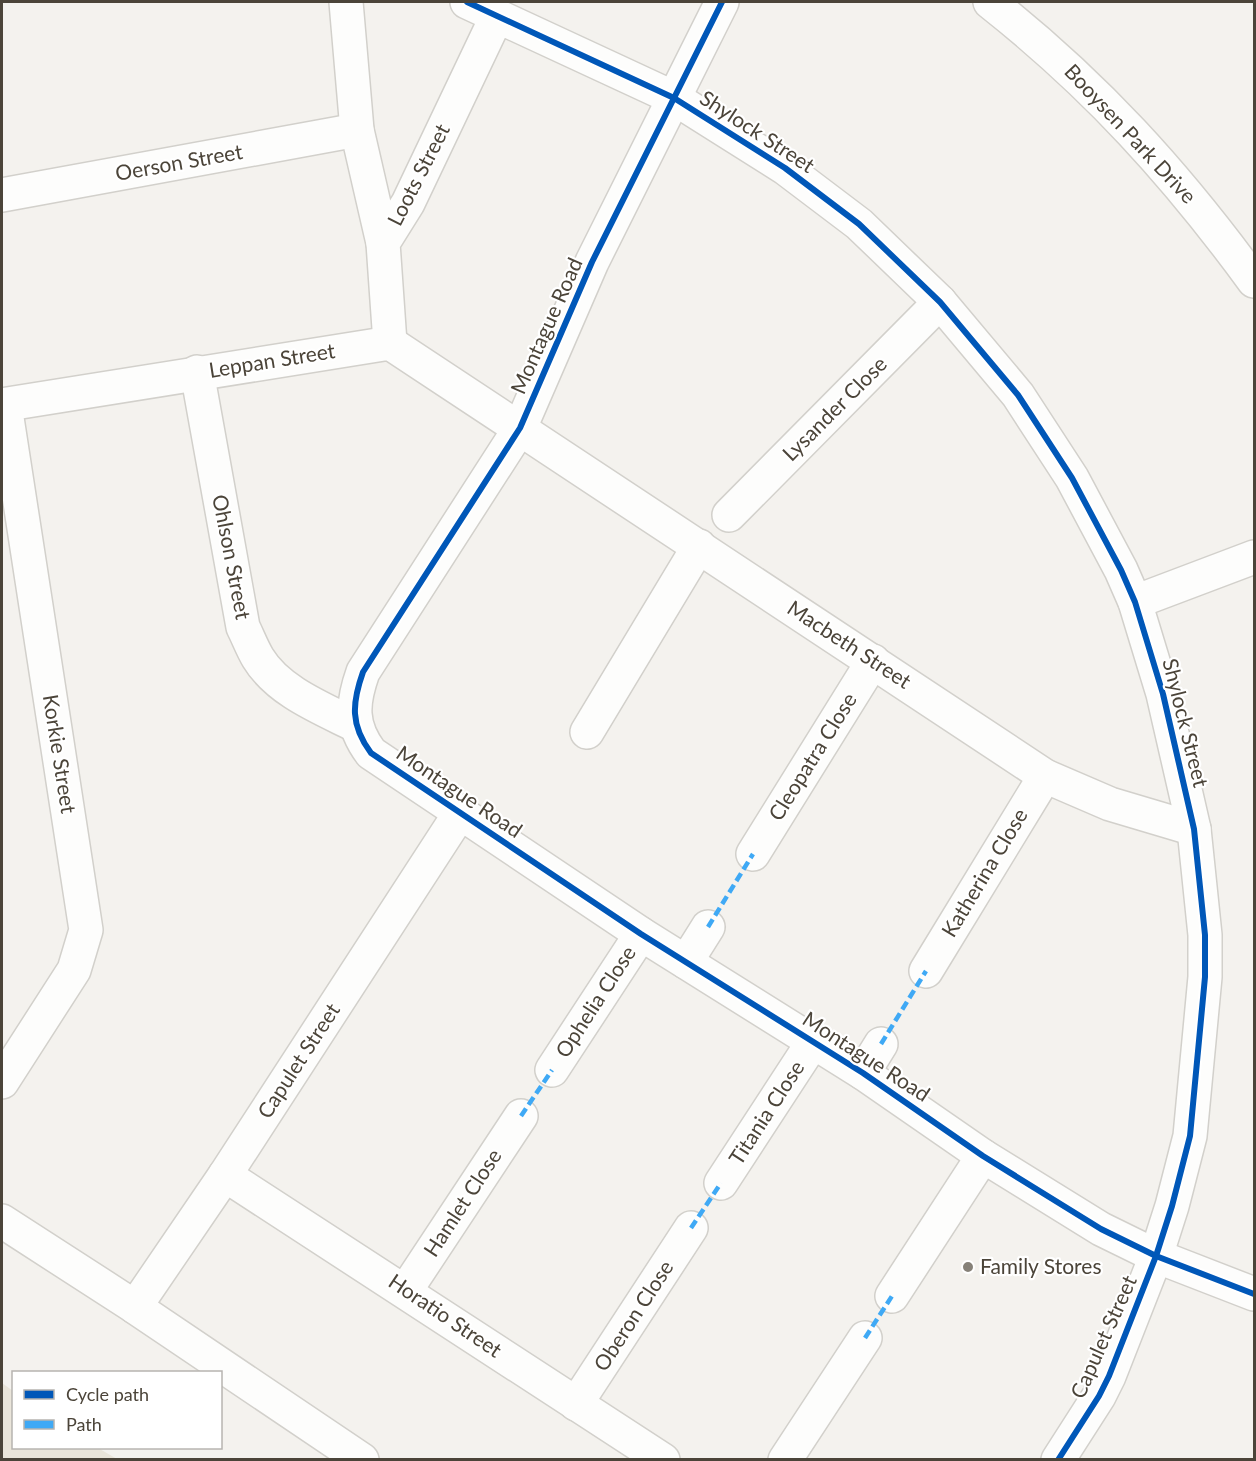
<svg xmlns="http://www.w3.org/2000/svg" width="1256" height="1461" font-family="Lato,sans-serif">
	<style>
		.education { fill: #eae5da }
		.lines { fill: none; stroke-linecap: round; stroke-linejoin: round }
		.minor-casing { stroke: #d2d0cb; stroke-width: 36 }
		.minor { stroke: #fdfdfc; stroke-width: 33 }
		.quiet { stroke: #3fa9f5; stroke-width: 4.5; stroke-dasharray: 9 4.5; stroke-linecap: butt }
		.cycleway-casing { stroke: #fff; stroke-width: 10 }
		.cycleway { stroke: #0057b8; stroke-width: 6 }
		.poi-dot { fill: #868178; stroke: #fff; stroke-width: 2 }
		.labels { text-anchor: middle; stroke-width: 4.5; stroke-linejoin: round; paint-order: stroke }
		.street-label { font-size: 21px; fill: #4b4439; stroke: #fff }
		.poi-label { font-size: 21px; fill: #4b4439; stroke: #fff; text-anchor: start }
	</style>
	<rect width="100%" height="100%" fill="#f4f2ee"/>
	<path class="education" d="M2,1383l11,8 1,57h84l19,11h-115z"/>
	<g class="lines">
		<g class="minor-casing">
			<g id="minor">
				<path d="M346,2l11,128 26,113"/>
				<path d="M467,2l207,96 111,70 74,56 81,78 78,93 54,83 49,92 14,32 28,92 31,135 11,106v42l-15,159 -18,70 -16,50 -47,120 -10,20 -41,64"/>
				<path d="M722,2l-130,260 -72,166 -157,244c-11,31 -13,53 8,81l270,181 222,139 120,83 118,73 55,27 98,38"/>
				<path d="M990,2c105,83 185,171 264,279"/>
				<path d="M2,195l355,-65"/>
				<path d="M390,343l-7,-100 25,-40 89,-187"/>
				<path d="M197,372l46,255c5,10 9,21 15,31 20,33 63,50 97,67"/>
				<path d="M2,405l388,-62 655,433 65,28 84,25"/>
				<path d="M729,515l211,-213"/>
				<path d="M1135,602l119,-45"/>
				<path d="M587,732l112,-186"/>
				<path d="M753,854l120,-193"/>
				<path d="M686,962l22,-35"/>
				<path d="M926,971l119,-195"/>
				<path d="M552,1070l89,-136"/>
				<path d="M863,1073l18,-29"/>
				<path d="M2,1082l72,-112 12,-40 -81,-525"/>
				<path d="M225,1175l438,285"/>
				<path d="M721,1183l92,-141"/>
				<path d="M2,1221l133,86"/>
				<path d="M406,1290l115,-174"/>
				<path d="M892,1296l91,-140"/>
				<path d="M576,1404l115,-176"/>
				<path d="M362,1460l-227,-153 90,-132 235,-362"/>
				<path d="M785,1460l80,-122"/>
			</g>
		</g>
		<use href="#minor" class="minor"/>
		<g class="quiet">
			<path d="M708,927l45,-73"/>
			<path d="M881,1044l45,-73"/>
			<path d="M521,1116l31,-46"/>
			<path d="M691,1228l30,-45"/>
			<path d="M865,1338l27,-42"/>
		</g>
		<g class="cycleway-casing">
			<g id="cycleway">
				<path d="M467,2l207,96 111,70 74,56 81,78 78,93 54,83 49,92 14,32 28,92 31,135 11,106v42l-15,159 -18,70 -16,50 -47,120 -10,20 -41,64"/>
				<path d="M722,2l-130,260 -72,166 -157,244c-11,31 -13,53 8,81l270,181 222,139 120,83 118,73 55,27 98,38"/>
			</g>
		</g>
		<use href="#cycleway" class="cycleway"/>
	</g>
	<circle class="poi-dot" cx="968" cy="1267" r="6"/>
	<g class="labels">
		<g class="street-label">
			<text transform="translate(757 132) rotate(33)" y="7">Shylock Street</text>
			<text transform="translate(1130 134) rotate(47)" y="7">Booysen Park Drive</text>
			<text transform="translate(179 163) rotate(-10)" y="7">Oerson Street</text>
			<text transform="translate(419 175) rotate(-63)" y="7">Loots Street</text>
			<text transform="translate(547 326) rotate(-66)" y="7">Montague Road</text>
			<text transform="translate(272 361) rotate(-9)" y="7">Leppan Street</text>
			<text transform="translate(835 409) rotate(-45)" y="7">Lysander Close</text>
			<text transform="translate(231 557) rotate(79)" y="7">Ohlson Street</text>
			<text transform="translate(849 645) rotate(33)" y="7">Macbeth Street</text>
			<text transform="translate(1185 723) rotate(76)" y="7">Shylock Street</text>
			<text transform="translate(59 754) rotate(81)" y="7">Korkie Street</text>
			<text transform="translate(813 757) rotate(-58)" y="7">Cleopatra Close</text>
			<text transform="translate(459 792) rotate(34)" y="7">Montague Road</text>
			<text transform="translate(985 873) rotate(-59)" y="7">Katherina Close</text>
			<text transform="translate(596 1002) rotate(-57)" y="7">Ophelia Close</text>
			<text transform="translate(866 1057) rotate(33)" y="7">Montague Road</text>
			<text transform="translate(299 1061) rotate(-57)" y="7">Capulet Street</text>
			<text transform="translate(767 1113) rotate(-57)" y="7">Titania Close</text>
			<text transform="translate(463 1203) rotate(-57)" y="7">Hamlet Close</text>
			<text transform="translate(445 1316) rotate(34)" y="7">Horatio Street</text>
			<text transform="translate(634 1316) rotate(-57)" y="7">Oberon Close</text>
			<text transform="translate(1104 1337) rotate(-66)" y="7">Capulet Street</text>
		</g>
		<g class="poi-label">
			<text x="980" y="1274">Family Stores</text>
		</g>
	</g>
	<rect width="1256" height="1461" fill="none" stroke="#4b4439" stroke-width="6"/>
	<rect x="12" y="1371" width="210" height="78" fill="#ffffff" stroke="#b7b4b0" stroke-width="1.5"/>
	<rect x="24" y="1390" width="30" height="9" fill="#0057b8" stroke="#b7b4b0" stroke-width="1.5"/>
	<text x="66" y="1401" font-size="18" fill="#4b4439">Cycle path</text>
	<rect x="24" y="1420" width="30" height="9" fill="#3fa9f5" stroke="#b7b4b0" stroke-width="1.5"/>
	<text x="66" y="1431" font-size="18" fill="#4b4439">Path</text>
</svg>
